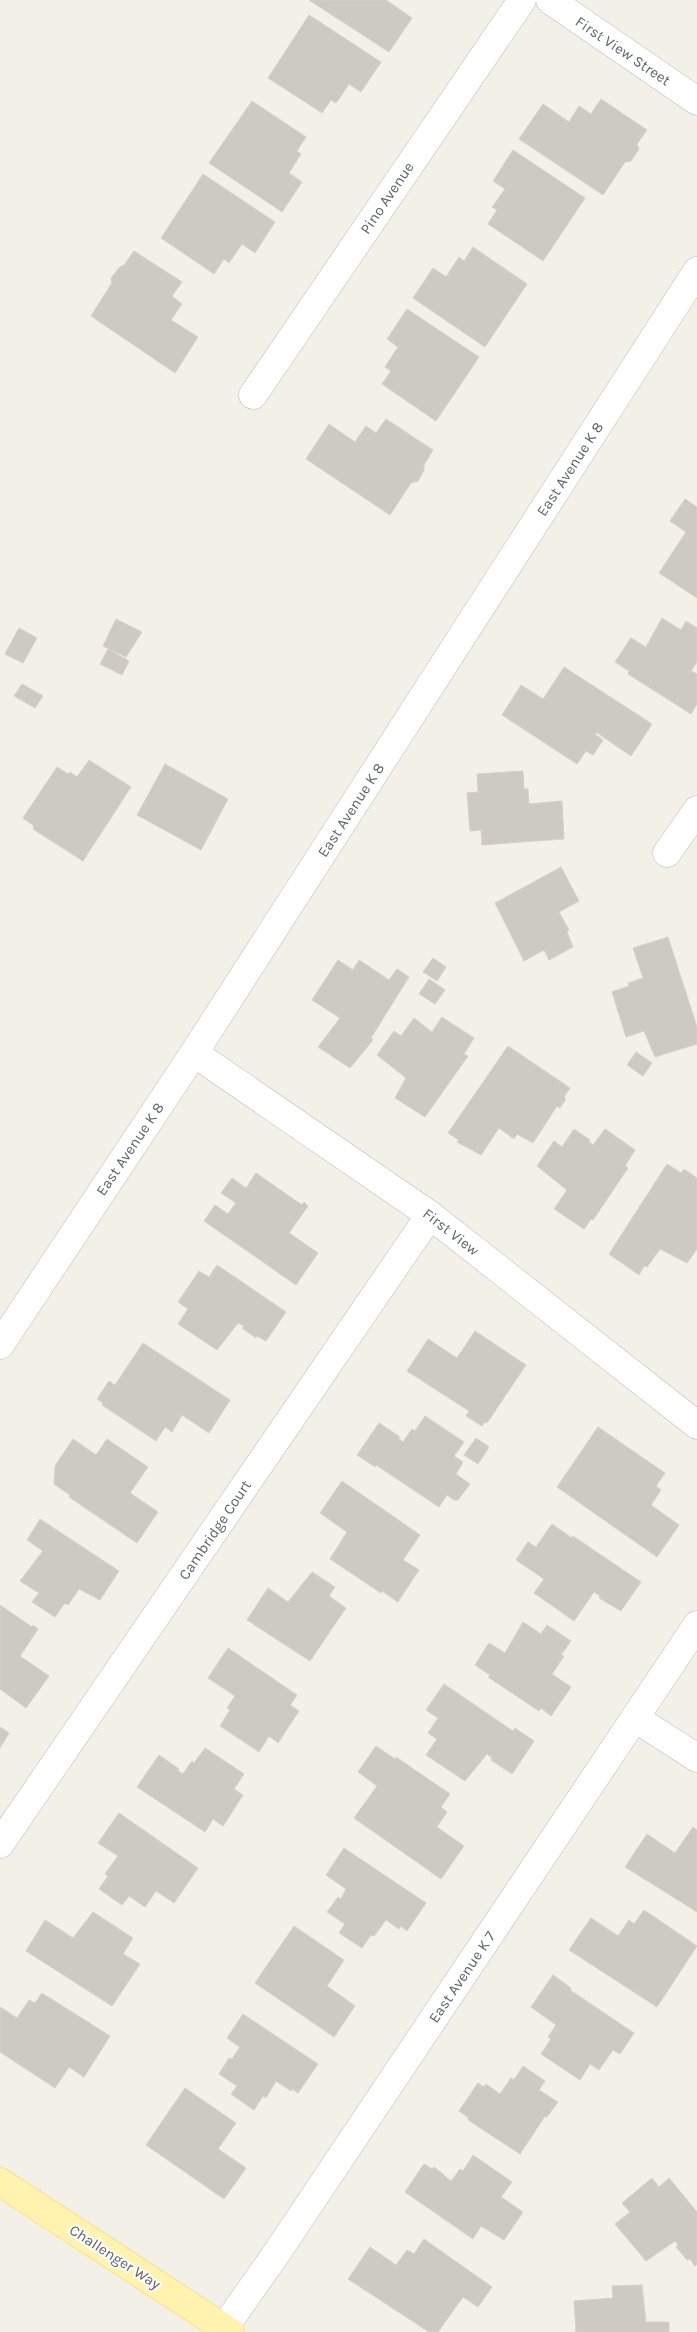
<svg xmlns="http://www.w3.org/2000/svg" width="697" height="2332" font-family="Karla,sans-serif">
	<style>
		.building { fill: #cdcac4; stroke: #d8d2c4 }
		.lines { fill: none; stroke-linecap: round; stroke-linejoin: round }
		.minor-casing { stroke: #b9bdc2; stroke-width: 29 }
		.major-casing { stroke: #ffd153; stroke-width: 29 }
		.minor { stroke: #fff; stroke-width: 28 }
		.major { stroke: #fff3af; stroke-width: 28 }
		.labels { text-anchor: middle; stroke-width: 4; stroke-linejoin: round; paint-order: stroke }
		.street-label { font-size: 15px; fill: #5e6369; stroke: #fff }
	</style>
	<rect width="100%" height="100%" fill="#f2f0e7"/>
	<g class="building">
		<path d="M309,0h77l26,18 -23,34z"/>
		<path d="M309,15l72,47 -20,30 -12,-8 -13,19 -5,-3 -9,13 -54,-35z"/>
		<path d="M601,99l46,31 -10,14 2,5 -8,12 -6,1 -22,33 -84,-56 24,-35 26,18 10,-16 12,8z"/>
		<path d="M252,101l54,36 -9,14 4,3 -12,19 13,9 -20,30 -73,-49z"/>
		<path d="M513,150l72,48 -42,63 -55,-37 9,-14 -5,-3 13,-18 -12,-8z"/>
		<path d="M203,174l72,48 -20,31 -13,-9 -13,19 -5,-4 -10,15 -53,-36z"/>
		<path d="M473,247l54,37 -42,63 -72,-49 20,-30 13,9 13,-20 5,4z"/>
		<path d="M134,251l48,31 -10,14 10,8 -11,16 27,17 -23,36 -84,-57 21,-33 -1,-5 9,-11 4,-2z"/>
		<path d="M407,309l72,48 -43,64 -54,-37 9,-13 -6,-4 13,-20 -11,-8z"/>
		<path d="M386,419l47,31 -9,15v5l-6,11 -7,2 -21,32 -84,-56 23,-35 26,18 11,-16 10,7z"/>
		<path d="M685,499l12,8v91l-38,-25 27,-41 -16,-11z"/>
		<path d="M662,618l19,12 5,-9 11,7v34l-6,9 6,3v30l-6,10 -63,-40 1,-3 -14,-9 16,-24 15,9z"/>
		<path d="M116,619l26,13 -16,25 -23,-11z"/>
		<path d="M19,628l18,10 -14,25 -18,-9z"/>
		<path d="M108,649l21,12 -7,14 -22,-11z"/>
		<path d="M564,667l88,57 -21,32 -35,-24 -1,2 8,6 -10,15 -7,-4 -9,13 -75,-49 19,-30 22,14z"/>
		<path d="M22,684l21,12 -8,12 -21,-12z"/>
		<path d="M89,760l42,27 -48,74 -50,-32 1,-3 -11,-8 34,-51 11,7 2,-2 7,5z"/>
		<path d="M165,764l63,35 -27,51 -64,-35z"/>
		<path d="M523,771l1,18h4l1,15 33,-3 2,38 -82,6 -1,-15 -11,1 -3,-38 11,-1 -1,-18z"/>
		<path d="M561,867l18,34 -20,11 10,18 -2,2 6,15 -24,13 -5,-10 -20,11 -29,-58z"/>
		<path d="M668,937l29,90v17l-42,13 -11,-26 -18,6 -14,-45 17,-6 -1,-3 15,-5 -10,-30z"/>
		<path d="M433,958l13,9 -9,14 -14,-9z"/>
		<path d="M338,960l15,10 6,-10 30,20 8,-11 12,8 -38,61 2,2 -23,28 -32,-21 22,-29 -28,-18z"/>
		<path d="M429,979l16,11 -10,14 -16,-10z"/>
		<path d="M442,1017l32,21 -10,16 4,2 -43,61 -30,-19 11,-20 -29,-23 17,-24 7,5 13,-18 18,14z"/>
		<path d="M508,1046l62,42 -6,9 2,2 -6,9 -3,-2 -24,37 -16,-9 -3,5 -15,-11 -18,27 -24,-13 2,-2 -11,-7z"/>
		<path d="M636,1052l16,11 -9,13 -16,-11z"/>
		<path d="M574,1129l16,11 -1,2 4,3 12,-16 30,21 -10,16 3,2 -35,52 -2,-1 -7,10 -30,-20 13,-19 -30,-24 17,-25 8,6z"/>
		<path d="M667,1164l14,9 3,-4 13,9v71l-10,14 -27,-14 -13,18 -3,-1 -5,9 -30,-21z"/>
		<path d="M256,1173l46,32 2,-3 4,4 -19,27 29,20 -22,32 -92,-64 11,-16 13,9 8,-11 -15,-10 11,-15 14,10z"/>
		<path d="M217,1265l69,47 -20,29 -9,-5 -1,2 -14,-10 2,-2 -6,-3 -21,27 -39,-26 10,-15 -10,-7 21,-31 10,6z"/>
		<path d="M475,1331l51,34 -39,58 -2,-1 -3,4 -16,-10 3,-5 -62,-40 21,-32 29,19z"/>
		<path d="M143,1343l87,57 -21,33 -27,-18 -10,17 -7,-5 -9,14 -54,-36 1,-2 -6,-4 12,-18 6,4z"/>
		<path d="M425,1416l39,26 -10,14 9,6 -7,12 14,10 -12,16h-4l-7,-5 -8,12 -63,-42 -1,2 -18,-12 22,-32 21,14 -2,1 5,4 9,-13 3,2z"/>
		<path d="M598,1427l67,46 -9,13 5,4 -10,15 28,20 -22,32 -100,-70z"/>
		<path d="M476,1438l13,9 -11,17 -14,-9z"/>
		<path d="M73,1439l23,16 11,-16 41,28 -18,26 28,19 -21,31 -68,-46 1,-2 -16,-11 1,-18z"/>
		<path d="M342,1481l78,54 -17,25 16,10 -21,32 -16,-11 -1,2 -51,-34 17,-27 -27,-19z"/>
		<path d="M40,1519l79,52 -19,29 -21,-11 -11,16 -3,-2 -10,14 -23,-15 7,-9 -19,-12 23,-30 -16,-11z"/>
		<path d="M552,1524l20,14 1,-2 68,46 -20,29 -22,-13 1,-2 -6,-4 -20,29 -40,-28 10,-14 -28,-19 12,-18 8,5z"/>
		<path d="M312,1572l23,15 -6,9 17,12 -36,53 -63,-41 21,-32 20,14z"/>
		<path d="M0,1605l32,22 1,-2 5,4 -18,27 29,20 -23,32 -26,-19z"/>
		<path d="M523,1622l18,12 6,-9 24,16 -10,14 3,1 -12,18 19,13 -20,29 -10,-8 -2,3 -51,-34 2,-2 -15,-10 14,-22 16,10z"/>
		<path d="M228,1648l69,47 -7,10 9,6 -21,32 -9,-7 -10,16 -39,-26 10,-16 -3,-2 8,-12 -27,-18z"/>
		<path d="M444,1684l69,47 2,-3 19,13 -22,33 -21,-14 1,-2 -5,-4 -22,27 -39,-26 11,-16 -9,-6 10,-15 -12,-8z"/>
		<path d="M0,1727l9,6 -9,15z"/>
		<path d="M376,1746l19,13 1,-2 54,37 -9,13 6,5 -10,15 27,19 -23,33 -87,-61 23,-32 -19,-14z"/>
		<path d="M205,1748l39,26 -10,15 9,6 -20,31 -10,-7 -8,13 -68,-45 22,-32 20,14 -1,2 5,3 9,-13 2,2z"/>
		<path d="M119,1813l79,55 -24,35 -18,-12 -11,16 -16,-11 -7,9 -23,-16 9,-13 -3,-2 13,-18 -20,-13z"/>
		<path d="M693,1827l4,3v82l-72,-45 22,-33 28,19z"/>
		<path d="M344,1848l82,55 -19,28 -6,-5 -2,3 -13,-9 -12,16 -3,-1 -9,13 -23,-15 6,-9 -18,-12 11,-15 3,2 5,-10 -20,-14z"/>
		<path d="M644,1910l53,36 -40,61 -88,-57 22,-32 27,18 11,-16 5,4z"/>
		<path d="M93,1912l40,26 -10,16 17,10 -28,42 -86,-55 19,-31 28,18z"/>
		<path d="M294,1926l50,34 -17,26 28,20 -21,31 -79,-54z"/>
		<path d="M553,1975l18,13 -1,2 64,43 -14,21 -7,-4 -14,20 -9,-6 -10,16 -39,-26 10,-15 -3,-2 8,-12 -25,-18z"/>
		<path d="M42,1993l68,43 -26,41 -15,-10 -14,21 -55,-36v-45l17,11 12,-18 6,3z"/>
		<path d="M243,2014l75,50 -20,29 -6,-4 -1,2 -15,-10 -10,17 -3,-2 -9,14 -23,-16 6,-8 -18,-12 10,-16 3,1 8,-12 -13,-9z"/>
		<path d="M523,2066l22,15 -6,9 19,12 -11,15 -2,-1 -25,38 -52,-34 1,-2 -10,-7 19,-28 6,4 2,-3 14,10 11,-16 3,2z"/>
		<path d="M185,2088l51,35 -18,26 28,19 -22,31 -78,-54z"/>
		<path d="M473,2155l39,27 -11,15 22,15 -19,28 -23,-14 -8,13 -68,-47 19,-28 8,5 2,-2 17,14 9,-12 3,2z"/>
		<path d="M652,2178l7,9 10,-9 28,34v52l-2,2 -5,-7 -3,1 -11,-13 2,-2 -3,-4 -29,20 -31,-37 15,-12 -8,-9z"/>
		<path d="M424,2239l68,48 -14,20 -15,-10 -25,35h-9l-81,-53 22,-32 26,18 11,-15 7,4z"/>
		<path d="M642,2285l4,37h23v10h-93l-2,-31 39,-3 -1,-12z"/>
	</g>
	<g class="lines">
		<g class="minor-casing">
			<g id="minor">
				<path d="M550,0l147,101"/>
				<path d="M253,395l269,-395"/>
				<path d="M667,853l30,-43"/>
				<path d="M194,1053l236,162 267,210"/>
				<path d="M0,1345l194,-292 503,-782"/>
				<path d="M635,1718l62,40"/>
				<path d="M0,1844l430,-629"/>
				<path d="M224,2328l52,-74 421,-629"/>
			</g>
		</g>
		<g class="major-casing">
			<path id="major" d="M0,2182l230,150"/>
		</g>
		<use href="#minor" class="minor"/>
		<use href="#major" class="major"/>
	</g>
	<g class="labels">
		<g class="street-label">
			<text transform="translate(623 51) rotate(34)" y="5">First View Street</text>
			<text transform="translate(387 198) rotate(-56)" y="5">Pino Avenue</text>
			<text transform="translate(570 469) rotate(-57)" y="5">East Avenue K 8</text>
			<text transform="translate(351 810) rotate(-57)" y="5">East Avenue K 8</text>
			<text transform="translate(130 1149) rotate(-56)" y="5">East Avenue K 8</text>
			<text transform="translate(451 1232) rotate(38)" y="5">First View</text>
			<text transform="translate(215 1530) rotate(-56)" y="5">Cambridge Court</text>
			<text transform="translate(462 1977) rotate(-56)" y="5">East Avenue K 7</text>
			<text transform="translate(115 2257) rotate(33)" y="5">Challenger Way</text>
		</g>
	</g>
</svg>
